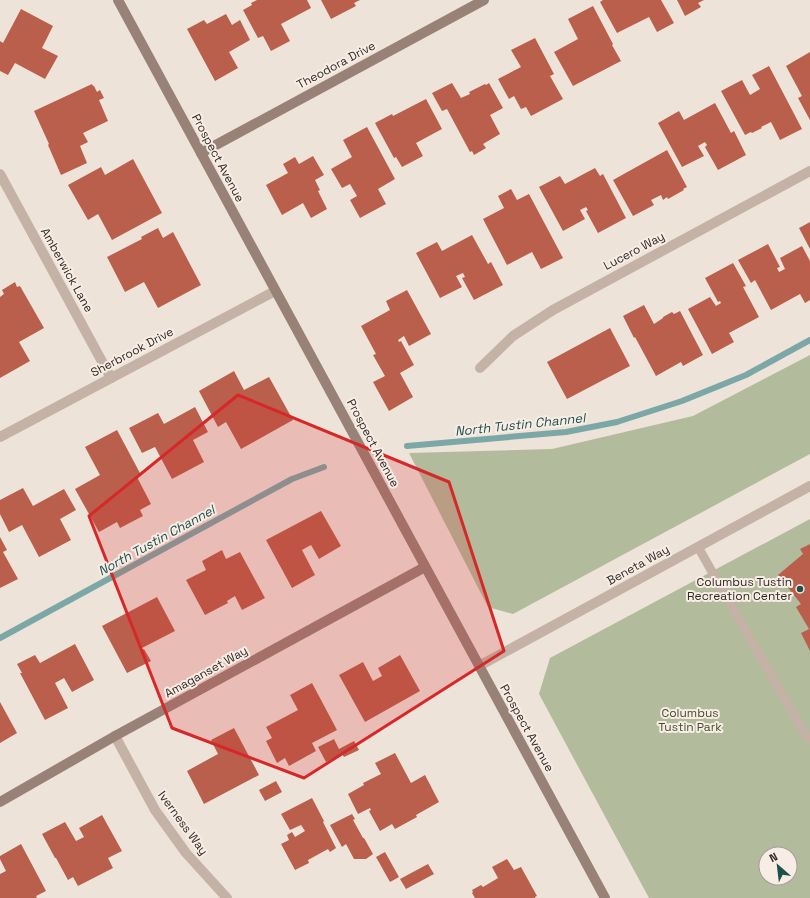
<svg xmlns="http://www.w3.org/2000/svg" width="810" height="898" font-family="'Space Grotesk',sans-serif">
	<style>
		.green { fill: #b2bb9b; fill-rule: evenodd }
		.lines { fill: none; stroke-linecap: round; stroke-linejoin: round }
		.stream { stroke: #7ba8a7; stroke-width: 6 }
		.building { fill: #ba5f4b }
		.lane { stroke: #c5b2a6; stroke-width: 9 }
		.street { stroke: #c5b2a6; stroke-width: 10 }
		.secondary { stroke: #988278; stroke-width: 10 }
		.marked { fill: #d62828; fill-opacity: 0.2; stroke: #d62828; stroke-width: 3; stroke-linejoin: round }
		.poi-dot { fill: #204f4f; stroke: #f7ede4; stroke-width: 1.5 }
		.labels { text-anchor: middle; stroke-width: 4; stroke-linejoin: round; paint-order: stroke }
		.street-label { font-size: 12px; fill: #322926; stroke: #f7ede4 }
		.poi-label { font-size: 12px; fill: #322926; stroke: #f7ede4; text-anchor: end }
		.park-label { font-size: 12px; fill: #434d2d; stroke: #f7ede4 }
		.water-label { font-size: 13px; font-style: italic; fill: #204f4f; stroke: #f7ede4 }
	</style>
	<rect width="100%" height="100%" fill="#eee3d9"/>
	<g class="green">
		<path d="M810,355v99l-297,160 -25,-7 -79,-154 143,-4 141,-33z"/>
		<path d="M810,519v379h-161l-110,-204 11,-36zM766,854h24v24h-24z"/>
	</g>
	<g class="lines">
		<g class="stream">
			<path d="M407,446l159,-14 51,-10 65,-21 64,-26 64,-35"/>
			<path d="M0,638l292,-159 32,-12"/>
		</g>
	</g>
	<g class="building">
		<path d="M257,0h50l4,8 -30,16 9,17 -19,10 -8,-15 -5,2 -15,-28 9,-5 -1,-2z"/>
		<path d="M321,0h39l-6,3 2,3 -25,13z"/>
		<path d="M603,0h58l13,23 -17,9 -8,-15 -32,16 -17,-31z"/>
		<path d="M677,0h27l-6,3 3,4 -16,9z"/>
		<path d="M593,6l20,38 -1,1 9,16 -48,25 -19,-34 24,-13 -10,-20z"/>
		<path d="M21,9l32,17 -11,22 16,8 -13,23 -30,-16 -7,12 -8,-4v-30l3,2z"/>
		<path d="M226,14l6,11 8,-5 10,20 -21,12 9,16 -23,13 -28,-52 17,-9 3,4z"/>
		<path d="M535,38l19,36 -4,2 13,23 -32,17 -5,-9 -5,2 -7,-13 -5,3 -11,-20 23,-12 -10,-17z"/>
		<path d="M810,52v68l-12,-22 4,-2 -16,-30z"/>
		<path d="M769,66l33,63 -22,11 -9,-18 -10,5 1,1 -10,5 -1,-1 -6,3 -24,-44 21,-11 8,15 10,-6 -8,-14z"/>
		<path d="M452,83l9,15 9,-4 -1,-2 16,-8 1,1 3,-2 14,25 -13,7 10,19 -17,10 3,4 -12,7 -2,-4 -2,1 -23,-43 -5,2 -10,-18z"/>
		<path d="M92,84l1,2h1l3,6 3,-2 4,8 -5,2 9,21 -25,12 5,9 -8,4 7,17 -26,12 -13,-30 1,-1 -15,-33z"/>
		<path d="M426,99l16,30 -26,14 7,13 -21,11 -6,-10 -2,1 -19,-35 17,-9 1,2z"/>
		<path d="M715,103l16,30 3,-2 12,24 -28,15 -13,-23 2,-2 -2,-3 -7,4 6,10 -22,11 -24,-44 21,-12 5,9z"/>
		<path d="M367,127l28,52 -17,10 8,15 -26,14 -10,-18 7,-4 -7,-12 -8,4 -11,-19 21,-12 -9,-17z"/>
		<path d="M667,150l20,37 -4,2 1,1 -16,9 -1,-2 -4,3 -2,-5 -10,5 3,5 -21,11 -20,-36z"/>
		<path d="M313,156l11,19 -9,5 5,10 -2,1 9,18 -16,9 -8,-15 -21,12 -16,-30 22,-12 -5,-9 12,-7 4,7z"/>
		<path d="M133,159l29,54 -50,27 -14,-26 -10,6 -20,-35 33,-18 4,8z"/>
		<path d="M595,168l5,8 3,-2 23,44 -28,15 -12,-22 2,-1 -2,-3 -6,3 5,9 -22,12 -24,-44 21,-11 5,8z"/>
		<path d="M511,189l6,11 12,-6 34,64 -22,11 -9,-17 -25,13 -24,-46 21,-11 -6,-12z"/>
		<path d="M810,222v27l-11,-21z"/>
		<path d="M158,228l5,10 10,-6 28,53 -43,23 -14,-26 -19,10 -18,-35 35,-18 -1,-2z"/>
		<path d="M472,235l16,29 3,-2 12,23 -29,15 -12,-22 3,-1 -2,-4 -7,3 6,11 -22,11 -24,-45 21,-11 5,9z"/>
		<path d="M768,244l12,23 -3,1 2,4 6,-3 -5,-11 22,-12 8,15v39l-5,3 -5,-9 -29,16 -16,-30 -4,3 -13,-23z"/>
		<path d="M733,263l13,23 -3,1 16,30 -30,16 5,9 -22,12 -24,-45 22,-12 6,9 5,-3 -1,-2 -2,1 -13,-24z"/>
		<path d="M15,282l2,5 3,-1 24,42 -25,14 11,19 -30,17v-81l4,-3 -2,-4z"/>
		<path d="M407,290l24,44 -22,12 -5,-10 -6,4 1,2 2,-1 13,24 -14,8 13,24 -24,14 -16,-29 12,-6 -12,-21 3,-1 -15,-28 29,-16 -4,-9z"/>
		<path d="M644,305l10,19 9,-6v-1l9,-5 2,2 6,-3 23,44 -20,11 -2,-4 -25,14 -21,-39 -1,1 -11,-22z"/>
		<path d="M610,328l20,38 -63,33 -20,-37z"/>
		<path d="M234,371l10,19 25,-13 24,43 -52,29 -15,-27 -8,5 -19,-36z"/>
		<path d="M195,407l13,25 -15,8 11,22 -32,17 -17,-32 -13,6 -13,-25 29,-15 6,11z"/>
		<path d="M117,430l24,45 -4,2 14,27 -11,6 3,6 -23,12 -3,-6 -18,10 -24,-43 25,-14 -15,-28z"/>
		<path d="M23,488l10,18 31,-17 12,21 -16,9 11,21 -32,17 -17,-32 -13,7 -9,-18v-14z"/>
		<path d="M321,511l20,35 -22,13 -8,-14 -9,5 13,25 -23,13 -26,-48z"/>
		<path d="M0,537l7,13 -4,2 15,27 -18,9z"/>
		<path d="M810,544v107l-9,-18 8,-4 -13,-22 5,-3 -23,-29 25,-21 -3,-5z"/>
		<path d="M222,550l4,9 14,-7 25,46 -23,12 -7,-14 -8,5 1,2 -23,12 -19,-35 20,-10 -4,-9z"/>
		<path d="M157,597l18,34 -33,17v2l2,-1 7,12 -24,12 -25,-47z"/>
		<path d="M75,644l19,36 -22,12 -8,-14 -9,5 13,25 -23,12 -25,-47h2l-5,-9 18,-9 5,8z"/>
		<path d="M400,655l20,36 -55,31 -26,-47 24,-13 10,19 9,-5 -4,-8z"/>
		<path d="M312,683l25,47 -25,13 4,8 -27,15 -4,-8 -8,5 -11,-22 6,-3 -6,-11 32,-17 -8,-15z"/>
		<path d="M0,702l17,31 -17,10z"/>
		<path d="M234,728l25,47 -55,29 -17,-33 31,-17 -7,-14z"/>
		<path d="M334,739l5,10 15,-8 5,9 -15,7 -2,-3 -16,8 -8,-15z"/>
		<path d="M395,753l16,30 14,-8 14,27 -23,13 1,2 -22,12 -3,-5 -12,7 -11,-20 2,-1 -1,-2 -12,6 -10,-20 16,-9 -1,-2 18,-9 -6,-11z"/>
		<path d="M276,781l6,11 -17,9 -6,-11z"/>
		<path d="M312,798l12,23 -1,1 13,26 -6,4 -2,-3 -20,11 1,3 -14,7 -14,-26 8,-4 -2,-5 5,-3 3,5 10,-6 -4,-6 -11,5 -9,-16z"/>
		<path d="M352,814l3,5 -2,1 10,18h1l9,16 -7,5h-12l-8,-15 -4,3 -12,-22z"/>
		<path d="M102,815l20,36 -14,7 5,10 -35,18 -5,-9 -5,3 -12,-22h-1l-13,-24 23,-12 11,19 8,-4 -5,-9z"/>
		<path d="M21,844l25,47 -10,5 1,2h-37v-24l6,-3 -6,-12v-3z"/>
		<path d="M385,852l14,25 -9,5 -14,-25z"/>
		<path d="M507,859l7,11 7,-3 16,29 -2,1v1h-60l-3,-5 1,-1 -1,-2 9,-5 2,2 15,-9 -6,-11z"/>
		<path d="M428,864l6,10 -28,15 -6,-10z"/>
	</g>
	<g class="lines">
		<path class="lane" d="M698,547l107,188 5,5"/>
		<g class="street">
			<path d="M0,174l111,204"/>
			<path d="M480,368l33,-32 40,-26 257,-139"/>
			<path d="M0,437l275,-146"/>
			<path d="M479,666l331,-180"/>
			<path d="M115,736l40,74 31,43 41,45"/>
		</g>
		<g class="secondary">
			<path d="M118,0l487,898"/>
			<path d="M201,153l283,-153"/>
			<path d="M0,802l115,-66 310,-169"/>
		</g>
	</g>
	<path class="marked" d="M238,395l211,87 55,169 -200,127 -132,-50 -83,-212z"/>
	<circle class="poi-dot" cx="800" cy="589" r="4"/>
	<g class="labels">
		<g class="street-label">
			<text transform="translate(336 65) rotate(-28)" y="4">Theodora Drive</text>
			<text transform="translate(218 158) rotate(62)" y="4">Prospect Avenue</text>
			<text transform="translate(634 251) rotate(-28)" y="4">Lucero Way</text>
			<text transform="translate(67 270) rotate(61)" y="4">Amberwick Lane</text>
			<text transform="translate(132 352) rotate(-28)" y="4">Sherbrook Drive</text>
			<text transform="translate(373 443) rotate(62)" y="4">Prospect Avenue</text>
			<text transform="translate(638 565) rotate(-29)" y="4">Beneta Way</text>
			<text transform="translate(206 672) rotate(-29)" y="4">Amaganset Way</text>
			<text transform="translate(527 728) rotate(61)" y="4">Prospect Avenue</text>
			<text transform="translate(183 823) rotate(54)" y="4">Iverness Way</text>
		</g>
		<g class="poi-label">
			<text x="792" y="586">Columbus Tustin<tspan x="792" dy="14">Recreation Center</tspan></text>
		</g>
		<g class="park-label">
			<text x="690" y="717">Columbus<tspan x="690" dy="14">Tustin Park</tspan></text>
		</g>
		<g class="water-label">
			<text transform="translate(520 424) rotate(-6)" y="5">North Tustin Channel</text>
			<text transform="translate(156 540) rotate(-29)" y="5">North Tustin Channel</text>
		</g>
	</g>
	<g transform="translate(778 866) rotate(332)"><circle r="19" fill="#f7ede4" stroke="#a89f98"/>
	<path d="M0-3L7 15L0 10L-7 15Z" fill="#204f4f"/>
	<text y="-6" font-size="11" font-weight="bold" text-anchor="middle" fill="#322926">N</text>
	</g>
</svg>
